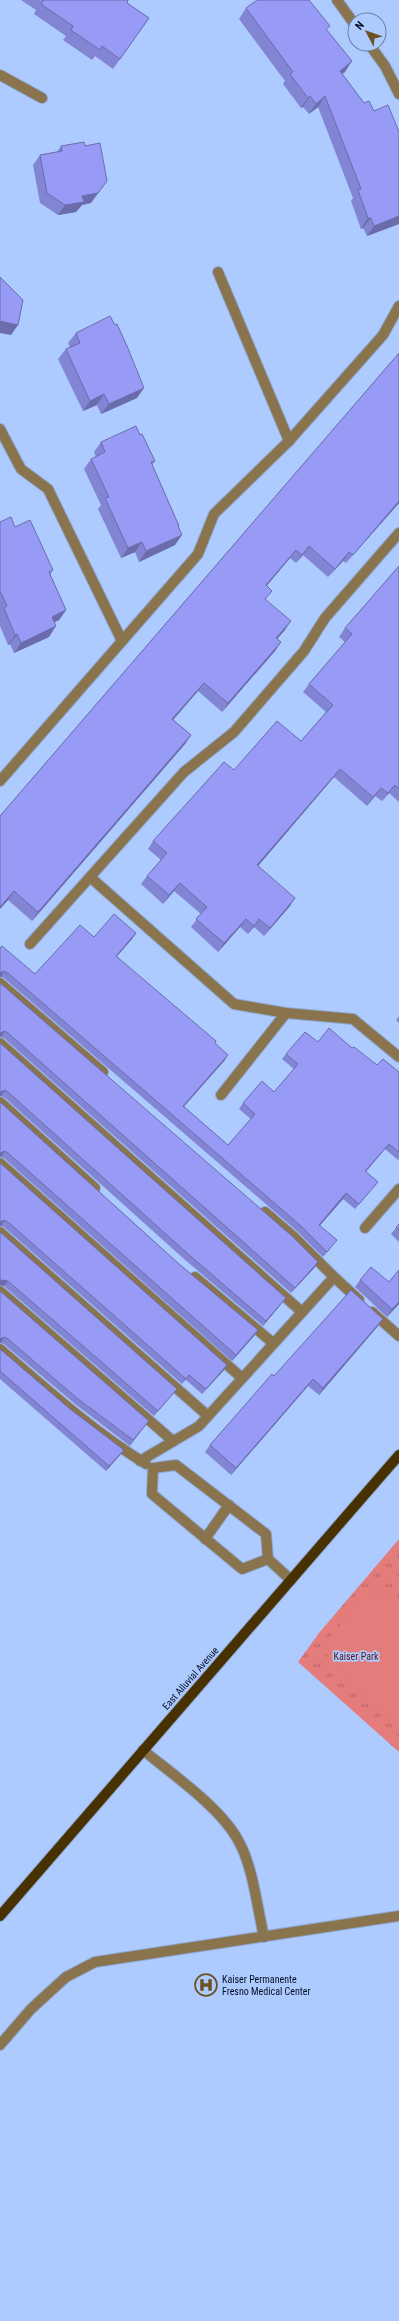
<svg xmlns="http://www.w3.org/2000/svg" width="399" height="2321" font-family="'Roboto Condensed',sans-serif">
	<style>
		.grass { fill: url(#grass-tufts) }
		.pitch { fill: #e47c7c }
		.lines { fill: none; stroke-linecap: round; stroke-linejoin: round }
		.minor-casing { stroke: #8fa9d7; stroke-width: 12 }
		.major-casing { stroke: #8fa9d7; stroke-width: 12 }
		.minor { stroke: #8a744e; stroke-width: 10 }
		.major { stroke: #473101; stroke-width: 10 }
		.wall { fill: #8285d4 }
		.shaded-wall { fill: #6a6cac }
		.building { fill: #979bf6; stroke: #6a6cac }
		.labels { text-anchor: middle; stroke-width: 3.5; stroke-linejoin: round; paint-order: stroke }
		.park-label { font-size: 10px; fill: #571419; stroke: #adcbfe }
		.street-label { font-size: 10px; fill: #040f25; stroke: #adcbfe }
		.poi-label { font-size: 10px; fill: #040f25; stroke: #adcbfe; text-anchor: start }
	</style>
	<defs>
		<pattern id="grass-tufts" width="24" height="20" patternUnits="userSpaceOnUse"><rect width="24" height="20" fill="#e47c7c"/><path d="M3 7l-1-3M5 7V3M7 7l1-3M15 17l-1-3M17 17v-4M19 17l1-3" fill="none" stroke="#b76465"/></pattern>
	</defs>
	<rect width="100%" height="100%" fill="#adcbfe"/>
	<path class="grass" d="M399,1539v213l-101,-90 21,-29z"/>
	<path class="pitch" d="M380,1591l12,3 7,7v121l-67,-59 -6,-12 3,-13 40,-44z"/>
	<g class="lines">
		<g class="minor-casing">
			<g id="minor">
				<path d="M337,0l18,25"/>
				<path d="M369,44l16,22 14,28"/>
				<path d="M0,75l42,23"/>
				<path d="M218,272l71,169"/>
				<path d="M0,429l21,40 27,20 74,152"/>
				<path d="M0,781l198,-227 16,-40 75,-73 94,-106 16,-29"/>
				<path d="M90,877l144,127 52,9 67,6 46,38"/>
				<path d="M30,944l154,-172 50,-40 70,-81 21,-33 74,-85"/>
				<path d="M0,983l103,89"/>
				<path d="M0,1043l302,269"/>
				<path d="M221,1095l65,-82"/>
				<path d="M0,1102l95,86"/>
				<path d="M0,1163l242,215"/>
				<path d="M365,1228l34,-39"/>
				<path d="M0,1232l208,184"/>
				<path d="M195,1277l78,66"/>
				<path d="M334,1277l25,23"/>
				<path d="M0,1291l173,150"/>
				<path d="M372,1312l27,24"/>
				<path d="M0,1349c46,40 94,83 146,115"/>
				<path d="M140,1461l59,-35 135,-149 -41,-41 -28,-24"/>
				<path d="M205,1539l24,-34"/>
				<path d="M268,1559l-26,10 -90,-75 1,-26 23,-3 90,69 2,25 23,21"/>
				<path d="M143,1750c29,24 77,57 95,90 15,26 19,67 26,97"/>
				<path d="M0,2045l31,-36 35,-32 29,-15 304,-46"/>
			</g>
		</g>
		<g class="major-casing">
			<path id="major" d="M0,1916l399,-461"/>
		</g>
		<use href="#minor" class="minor"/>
		<use href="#major" class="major"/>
	</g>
	<g class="wall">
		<path d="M21,0h107l-1,3 22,15 -36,51 -18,-13 -3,4 -29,-20 3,-4 -32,-22 2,-4z"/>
		<path d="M246,8l81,22 18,42 -3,2 22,29 35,29v92l-32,12 -4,-8 -2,1 -10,-28 2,-3 -35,-91 -9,7 -6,-7 -2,1 -18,-24 2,-3 -46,-62z"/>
		<path d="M61,146l30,57 -9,2 -6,7 -18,3 -18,-12 -7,-38 7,-10 17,-3z"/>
		<path d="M76,333l61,65 -36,16 -4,-9 -14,6 -25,-52 8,-10 4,-2 -2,-4z"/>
		<path d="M399,353v150l-53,60 -3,-2 -15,16 -25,-22 -7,8 -6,-5 -24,28v14l19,30 -8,9 4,3 -6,9 -53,61 -24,-21 -25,29 18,15 -6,9 -153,177 -24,-21 -8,9v-93z"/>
		<path d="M140,435l15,26 -3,4 27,61 -1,1 -3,18 -36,17 -4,-10 -14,6 -23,-49 3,-4 -17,-36 7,-10 5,-2 -2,-5 7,-10z"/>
		<path d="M0,522l15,5 38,43 -3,5 16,35 -7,10 -5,2 -5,15 -35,16 -4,-9 -2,1 -8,-19z"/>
		<path d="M399,566v236l-10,-9 -7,8 -7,-5 -8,10 -33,-29 -76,89 32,40 -26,30 -10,-9 -6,7 -8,-7 -22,25 -27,-25 10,-13 -27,-23 -11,13 -22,-20 6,-8 14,-16 -13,-11 5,-8 81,-71 67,-29 25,-29 -23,-20 6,-8 36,-42 -6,-5 6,-9z"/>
		<path d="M136,933l-4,6 -16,18 99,86 10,17 -41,47 44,38 23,-26 -12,-10 4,-6 31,-11 20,-23 -12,-10 4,-5 32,-12 34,6 25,17 22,7v87l-1,1 -13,-11 -19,23 12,10 -4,5 -19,22 -12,-10 -23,26 13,20 -10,12 -26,-26 -293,-253 -3,-1h-1v-29l35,26 59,-37z"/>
		<path d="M0,983l318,279 -3,5 -24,26 -287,-255 -3,-1h-1z"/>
		<path d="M399,1016v7l-3,-3z"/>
		<path d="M0,1043l282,260 -19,23 -79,-67 -180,-162 -3,-1z"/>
		<path d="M0,1102l179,162 79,66 -4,6 -22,25 -228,-203 -3,-1z"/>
		<path d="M0,1163l224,207 -22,24 -16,-14 -4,4 -178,-157 -3,-1z"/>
		<path d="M399,1224v18l-8,-8z"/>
		<path d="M0,1232l177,157 -4,5 -19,22 -150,-130 -4,-1z"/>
		<path d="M399,1270v34l-12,13 -32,-30 5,-7 29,2z"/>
		<path d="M0,1291l149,130 -19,25 -55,-42 -71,-60 -3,-1z"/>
		<path d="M378,1326l-59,69 -11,-9 -77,89 -26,-23 5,-7 64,-69z"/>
		<path d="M0,1349l120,106 -14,16 -106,-92z"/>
	</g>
	<g class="shaded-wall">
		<path d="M352,61l-7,11 -13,9 8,-10z"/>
		<path d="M310,96l-7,11 -2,1 7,-10z"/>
		<path d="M325,96l-7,11 -9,7 7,-10z"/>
		<path d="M107,181l-16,22 -9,2 -6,7 -18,3 7,-10z"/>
		<path d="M399,216v8l-32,12 7,-10z"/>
		<path d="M368,218h3l-8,10 -2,1z"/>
		<path d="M0,321l18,4 -7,10 -11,-2z"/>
		<path d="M144,388l-7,10 -36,16 8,-10z"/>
		<path d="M104,394l-7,11 -14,6 7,-10z"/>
		<path d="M399,501v2l-53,60 7,-8z"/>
		<path d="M182,535l-7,10 -36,17 7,-11z"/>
		<path d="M142,542l-7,10 -14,6 7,-10z"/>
		<path d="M309,546l-6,9 -7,8 6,-8z"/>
		<path d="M296,550l-6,8 -30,36 6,-9z"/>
		<path d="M349,552l-6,9 -15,16 7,-8z"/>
		<path d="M66,610l-7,10 -14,7 7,-10z"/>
		<path d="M291,621l-6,9 -15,17 6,-9z"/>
		<path d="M56,626l-7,11 -35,16 7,-10z"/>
		<path d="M17,634l-7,10 -2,1 7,-10z"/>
		<path d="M281,642l-6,9 -53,61 6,-9z"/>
		<path d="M204,683l-6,8 -32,37 6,-9z"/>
		<path d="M191,735l-6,9 -153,177 6,-9z"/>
		<path d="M340,769l-6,8 -82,96 5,-8z"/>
		<path d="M395,785l-6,8 -7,8 6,-8z"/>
		<path d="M381,788l-6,8 -8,10 6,-9z"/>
		<path d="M180,883l-6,8 -11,13 6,-9z"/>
		<path d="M14,891l-6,9 -8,9v-2z"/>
		<path d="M295,898l-5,8 -26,30 6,-8z"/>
		<path d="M246,919l-6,8 -22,25 6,-9z"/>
		<path d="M259,919l-5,8 -6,7 6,-8z"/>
		<path d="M136,933l-4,6 -20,23 4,-6z"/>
		<path d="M4,971l-3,6h-1v-4z"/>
		<path d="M5,1031l-4,6h-1v-4z"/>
		<path d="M228,1055l-3,5 -46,51 4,-5z"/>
		<path d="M5,1090l-4,6h-1v-4z"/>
		<path d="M389,1144l-4,5 -24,27 4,-5z"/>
		<path d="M5,1151l-4,6h-1v-4z"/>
		<path d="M346,1193l-3,6 -27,31 3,-5z"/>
		<path d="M5,1220l-4,6h-1v-4z"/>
		<path d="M318,1262l-3,5 -24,26 4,-5z"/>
		<path d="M2,1280l6,1 -4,5 -4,-1v-4z"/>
		<path d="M286,1298l-4,5 -19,23 3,-5z"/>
		<path d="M399,1302v2l-12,13 5,-8z"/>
		<path d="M383,1319l-5,7 -59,69 4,-7z"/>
		<path d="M258,1330l-4,6 -22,25 4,-6z"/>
		<path d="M4,1337l-3,6h-1v-4z"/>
		<path d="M227,1365l-3,5 -22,24 4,-5z"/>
		<path d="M313,1379l-5,7 -77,89 5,-7z"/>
		<path d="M124,1450l-4,5 -14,16 3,-5z"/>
	</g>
	<g class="building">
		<path d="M44,0h84l-1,3 22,15 -29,41 -18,-13 -2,4 -29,-20 2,-4 -32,-22z"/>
		<path d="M257,0h52l21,26 -4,3 26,32 -12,10 24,32 5,-2 5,10 14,-6 11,27v84l-25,10 -3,-8h-3l-10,-28 3,-1 -36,-93 -9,8 -6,-8 -2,2 -18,-24 3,-2 -47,-64z"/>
		<path d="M84,142l1,4 15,-3 7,38 -9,12 -16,3 2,6 -19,3 -18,-12 -7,-38 22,-4 -1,-5z"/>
		<path d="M0,277l23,23 -5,25 -18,-4z"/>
		<path d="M110,316l5,9 2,-1 10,22 17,42 -35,16 -5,-10 -14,7 -24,-52 14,-6 -4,-10z"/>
		<path d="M399,353v148l-46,54 -4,-3 -14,17 -26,-23 -7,9 -6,-5 -30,35 6,6 -7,8 26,22 -15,17 5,4 -53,61 -24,-20 -32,36 19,16 -153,177 -24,-21 -14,16v-91z"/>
		<path d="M136,426l4,9 2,-1 13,27 -4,1 28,64h-1l4,9 -36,16 -4,-9 -14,6 -23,-50 4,-1 -18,-38 14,-7 -4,-10z"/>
		<path d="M11,517l4,10 15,-7 23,50 -4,2 17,38 -14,7 4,9 -35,17 -4,-9 -2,1 -11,-27 3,-2 -7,-15v-69z"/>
		<path d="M399,566v223l-4,-4 -7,8 -7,-5 -8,9 -33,-28 -83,96 38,33 -25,30 -11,-9 -5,7 -8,-7 -22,24 -28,-24 11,-12 -27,-24 -11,12 -22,-19 20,-23 -14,-12 71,-79 10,8 43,-49 24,20 32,-36 -24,-21 43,-50 -7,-6z"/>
		<path d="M114,914l22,19 -20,23 100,85 -1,2 13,12 -45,51 45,39 27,-31 -12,-11 19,-22 12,11 24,-28 -12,-10 19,-22 13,10 11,-14 23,20 2,-1 23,18 6,-6 16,13v80l-10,-8 -24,27 13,11 -19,22 -13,-11 -27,32 18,15 -10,12 -26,-26 -293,-253 -4,-2 -4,2v-25l2,-2 33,28 45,-49 14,12z"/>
		<path d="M0,983l292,253 26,26 -23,26 -287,-255 -3,-2 -5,2z"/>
		<path d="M0,1043l286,255 -20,23 -78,-67 -180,-162 -3,-2 -5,2z"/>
		<path d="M0,1102l179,162 79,66 -22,25 -228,-202 -3,-2 -5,2z"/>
		<path d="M0,1163l227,202 -21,24 -17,-14 -3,4 -178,-157 -3,-2 -5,2z"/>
		<path d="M399,1224v6l-3,-3z"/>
		<path d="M0,1232l177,157 -19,22 -150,-130 -6,-1 -2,1z"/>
		<path d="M371,1267l18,15 10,-12v32l-7,7 -32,-29z"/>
		<path d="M351,1290l32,29 -60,69 -10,-9 -77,89 -26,-23 62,-71 2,2z"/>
		<path d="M0,1291l149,130 -16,19 -55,-41 -70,-60 -4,-2 -4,2z"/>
		<path d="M0,1349l70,60 54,41 -15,16 -109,-95z"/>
	</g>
	<defs>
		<g id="hospital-ring" transform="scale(1.15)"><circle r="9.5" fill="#adcbfe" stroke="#6b5223" stroke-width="1.5"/><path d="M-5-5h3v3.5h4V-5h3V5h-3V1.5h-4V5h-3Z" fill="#6b5223"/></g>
	</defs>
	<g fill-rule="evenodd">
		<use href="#hospital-ring" x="206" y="1985"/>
	</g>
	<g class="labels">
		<g class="park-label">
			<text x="356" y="1660">Kaiser Park</text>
		</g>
		<g class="street-label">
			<text transform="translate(190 1678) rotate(-49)" y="4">East Alluvial Avenue</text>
		</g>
		<g class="poi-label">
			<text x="222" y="1983">Kaiser Permanente<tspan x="222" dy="12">Fresno Medical Center</tspan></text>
		</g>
	</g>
	<g transform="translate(367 32) rotate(311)"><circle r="19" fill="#adcbfe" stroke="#6980a7"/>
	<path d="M0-3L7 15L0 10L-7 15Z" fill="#6b5223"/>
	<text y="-6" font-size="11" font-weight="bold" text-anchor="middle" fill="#040f25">N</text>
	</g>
</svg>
